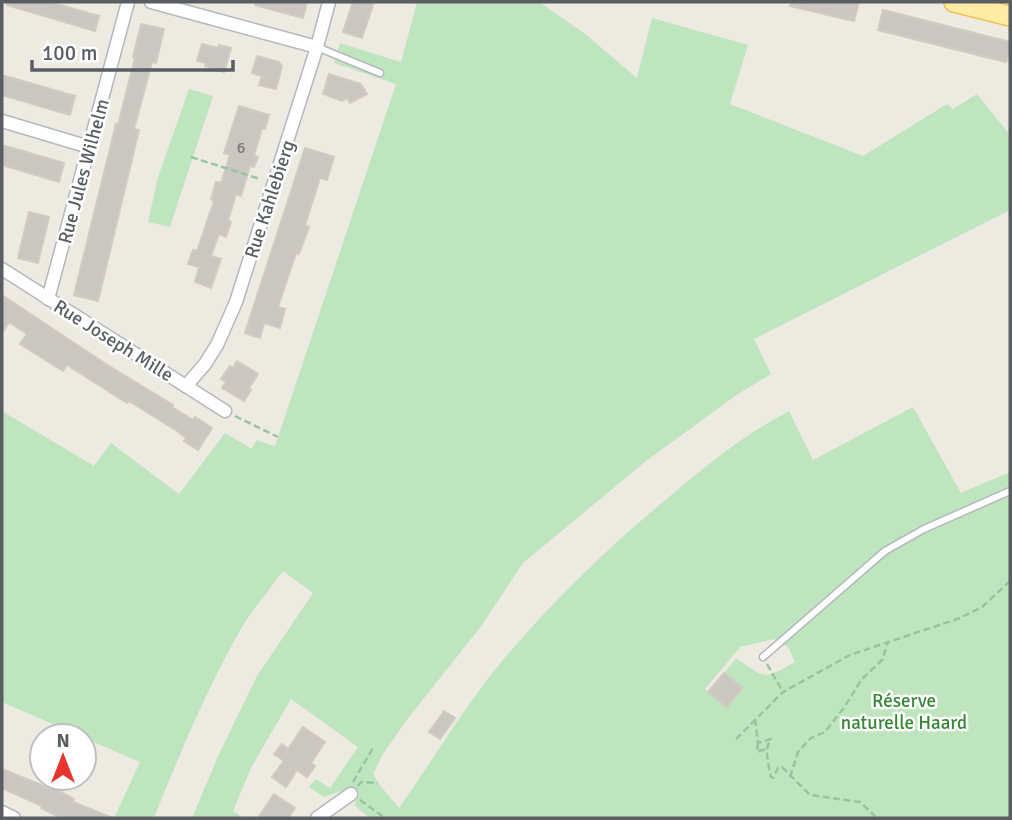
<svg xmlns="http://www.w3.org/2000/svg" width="1012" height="820" font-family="Signika,sans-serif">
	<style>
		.green { fill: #bfe5be; fill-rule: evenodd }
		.building { fill: #cac6c1; stroke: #d1cbc0; stroke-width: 2 }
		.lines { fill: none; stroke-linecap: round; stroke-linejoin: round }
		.service-casing { stroke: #b4b8bc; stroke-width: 9 }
		.minor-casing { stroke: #b4b8bc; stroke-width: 15 }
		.primary-casing { stroke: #f0bf58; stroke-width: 22 }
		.path { stroke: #97c5a2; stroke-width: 2.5; stroke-dasharray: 7 3.5; stroke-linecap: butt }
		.service { stroke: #fff; stroke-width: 6 }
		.minor { stroke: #fff; stroke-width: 12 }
		.primary { stroke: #feeca5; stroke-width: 19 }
		.labels { text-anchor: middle; stroke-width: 5; stroke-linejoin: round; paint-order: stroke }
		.number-label { font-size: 16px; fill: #76787a }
		.street-label { font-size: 19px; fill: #5a5e62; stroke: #fff }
		.park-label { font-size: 19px; fill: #368636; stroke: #fff }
	</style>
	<rect width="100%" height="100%" fill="#edeae2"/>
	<g class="green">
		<path d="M417,2h122l45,31 53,45 15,-60 96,27 -18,59 133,52 84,-52 6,5 24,-15 33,41v75l-256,129 17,35 -33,20 -92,67 -123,102 -41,62 -76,96 -23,33 -10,20 5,9 21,25c29,-41 57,-87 87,-127 54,-68 116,-129 183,-184 39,-33 75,-62 120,-86l24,49 100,-53 48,86 49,-21v346h-640l-16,-13 5,-11 -9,-6 -26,9 -15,-10 7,-8 14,9 28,-41 -67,-48 -40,69 -18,43 10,7h-51l27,-64 38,-78 56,-83 -30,-22c-13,18 -29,37 -41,56 -35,61 -62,126 -88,191h-40l26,-56 -56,-24v-2h-4l-78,-34v-291l92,55 17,-23 68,51 46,-61 27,16 4,-9 19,6 121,-362 -62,-21 6,-20 61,19zM774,639l14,8 7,15c-32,18 -29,17 -59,-4l-12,15 18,15 -15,19 -22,-18 35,-42z"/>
		<path d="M189,89l24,7 -43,131 -22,-5 10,-45z"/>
	</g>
	<g class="building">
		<path d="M8,2h42l49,14 -4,15 -88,-26z"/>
		<path d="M255,2h52l-4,16 -48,-13z"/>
		<path d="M353,2h21l-12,36 -19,-6z"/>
		<path d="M791,2h68l-5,19 -64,-15z"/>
		<path d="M883,10l127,32v9l-4,11 -128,-32z"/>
		<path d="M141,24l23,5 -8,34 -4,-1 -18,67 5,1 -41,171 -24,-6 42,-171 2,1 17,-67 -2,-1z"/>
		<path d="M202,44l16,4 1,-3 12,3 -7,24 -19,-6 1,-3 -9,-2z"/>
		<path d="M257,56l22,6 3,4 -6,23 -17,-4 3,-9 -10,-3z"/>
		<path d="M329,74l32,10 6,10 -17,9 -3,-5 -5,3 -19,-7z"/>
		<path d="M2,75l73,21 -5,19 -68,-20z"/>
		<path d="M239,106l30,9 -4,14 -3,-1 -8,28 4,1 -4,10 -4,-1 -9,30 -5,-2 -8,27 3,1 -5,15 -7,-3 -8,22 10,3 -10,29 -16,-6 4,-15 -11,-3 5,-14 4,1 17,-50 -3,-2 5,-17 5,1 9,-28 -6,-2z"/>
		<path d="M2,145l62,18 -5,19 -57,-17z"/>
		<path d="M305,148l29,9 -7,23 -7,-2 -15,47 4,2 -10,27 -3,-1 -18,54 7,2 -5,19 -16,-5 -4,15 -15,-5z"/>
		<path d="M29,212l20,5 -11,46 -20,-5z"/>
		<path d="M2,295l107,71 64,39 -1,2 21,13 2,-3 17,11 -14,22 -14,-9 2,-3 -9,-7 -48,-30 -2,2 -60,-38 -4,6 -43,-27 7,-10 -18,-12 -7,11z"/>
		<path d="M237,361l21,13 -9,14 2,2 -7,11 -22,-13 4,-6 -5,-3 9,-13 3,2z"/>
		<path d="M724,673l18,15 -15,19 -19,-15z"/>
		<path d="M444,711l11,7 -15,21 -11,-7z"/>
		<path d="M303,727l22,15 -14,21 4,3 -8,11 -10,-7 -11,17 -14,-10 12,-16 -10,-7 8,-10 6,5z"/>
		<path d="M2,769l49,20 1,-2 22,12 -1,3 40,16h-52l-20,-10 1,-2 -40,-18z"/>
		<path d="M274,794l21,14 -7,10h-30z"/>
	</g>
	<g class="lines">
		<g class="service-casing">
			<g id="service">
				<path d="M317,47l63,26"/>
				<path d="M763,657l122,-106 39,-22 86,-38"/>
			</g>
		</g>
		<g class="minor-casing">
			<g id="minor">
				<path d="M151,2l166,45"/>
				<path d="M2,121l87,26"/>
				<path d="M2,269l223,142"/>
				<path d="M48,299l80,-297"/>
				<path d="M186,386l19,-22 12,-19 19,-43 81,-255 12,-45"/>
				<path d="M2,812l12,6"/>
				<path d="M317,818l34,-24"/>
			</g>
		</g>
		<g class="primary-casing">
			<path id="primary" d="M954,2l56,14"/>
		</g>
		<g class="path">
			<path d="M191,157l69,22"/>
			<path d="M235,416l43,21"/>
			<path d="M767,664l16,28"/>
			<path d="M755,719l3,24 13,-4c-1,3 -4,6 -4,10 -1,2 3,26 4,28l2,1 5,-10 4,-1 28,28 50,7 14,13 1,3"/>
			<path d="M736,739l47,-47 67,-37 110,-37 22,-11 28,-26"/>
			<path d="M758,743l-1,9 9,-3"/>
			<path d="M790,777l8,-25 13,-14 14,-6 18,-23 19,-30 20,-19 6,-18"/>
			<path d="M353,782l20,-34"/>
			<path d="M358,786l3,-4 17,1"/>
			<path d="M360,800l25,18"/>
		</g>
		<use href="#service" class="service"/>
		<use href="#minor" class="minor"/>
		<use href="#primary" class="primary"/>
	</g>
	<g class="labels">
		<g class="number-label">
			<text x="241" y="153">6</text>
		</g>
		<g class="street-label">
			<text transform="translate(83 171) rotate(-75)" y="7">Rue Jules Wilhelm</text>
			<text transform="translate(269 199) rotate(-72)" y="7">Rue Kahlebierg</text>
			<text transform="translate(114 340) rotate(32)" y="7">Rue Joseph Mille</text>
		</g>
		<g class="park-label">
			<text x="904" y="707">Réserve<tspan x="904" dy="22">naturelle Haard</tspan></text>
		</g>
	</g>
	<rect width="1012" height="820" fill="none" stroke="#5a5e62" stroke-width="7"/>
	<g transform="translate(63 757)"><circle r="33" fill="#ffffff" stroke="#bdbfc0" stroke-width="2"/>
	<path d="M0-5L12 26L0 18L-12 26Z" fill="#e7342d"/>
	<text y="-10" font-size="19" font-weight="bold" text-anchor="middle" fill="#5a5e62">N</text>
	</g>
	<path d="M32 60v10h201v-10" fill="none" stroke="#5a5e62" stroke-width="3.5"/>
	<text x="42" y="60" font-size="21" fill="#5a5e62" stroke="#ffffff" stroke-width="5" paint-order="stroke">100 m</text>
</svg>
